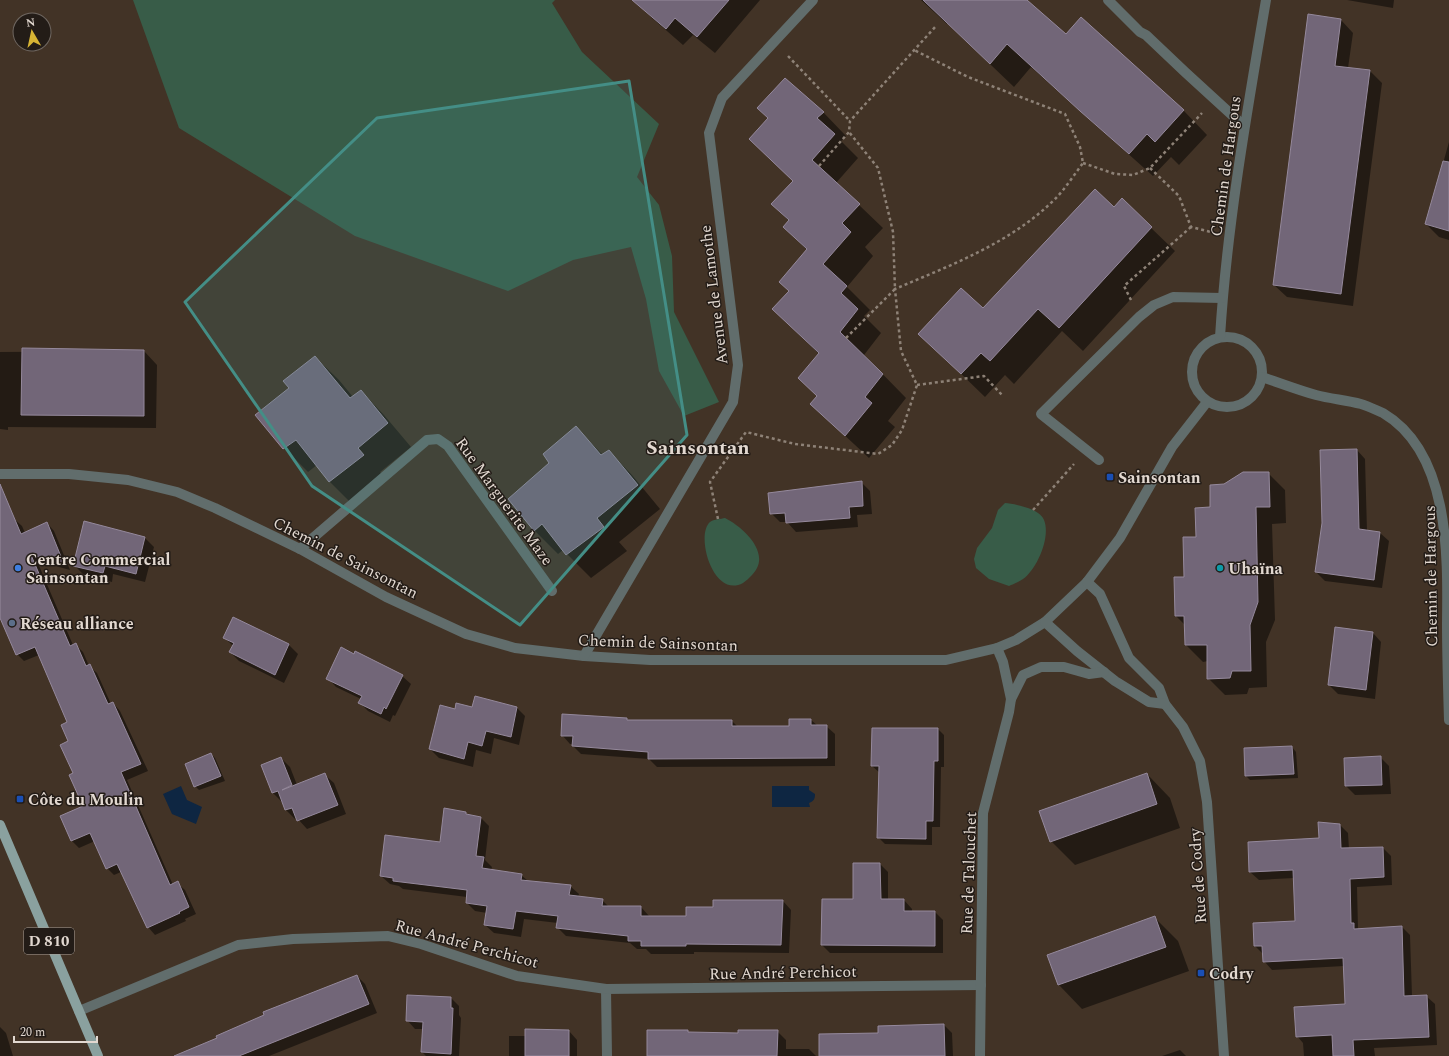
<svg xmlns="http://www.w3.org/2000/svg" width="1449" height="1056" font-family="Spectral,serif">
	<style>
		.green { fill: #385c48 }
		.water { fill: #0e2642 }
		.shadow { fill: #0007 }
		.building { fill: #726678; stroke: #95899c }
		.lines { fill: none; stroke-linecap: round; stroke-linejoin: round }
		.path { stroke: #8e8277; stroke-width: 2.5; stroke-dasharray: 3 3; stroke-linecap: butt }
		.minor { stroke: #616d6c; stroke-width: 10 }
		.major { stroke: #8aa19f; stroke-width: 10 }
		.marked { fill: #448e86; fill-opacity: 0.2; stroke: #448e86; stroke-width: 3; stroke-linejoin: round }
		.transit-dot { fill: #1a4fb4; stroke: #231c17; stroke-width: 1.5 }
		.shop-dot { fill: #3f7fe0; stroke: #231c17; stroke-width: 1.5 }
		.culture-dot { fill: #0f9aa8; stroke: #231c17; stroke-width: 1.5 }
		.service-dot { fill: #5c6f8a; stroke: #231c17; stroke-width: 1.5 }
		.labels { text-anchor: middle; stroke-width: 3; stroke-linejoin: round; paint-order: stroke }
		.shield { fill: #231c17; stroke: #a9a098; stroke-width: 1 }
		.shield-label { font-size: 15px; font-weight: bold; fill: #e2d8d0 }
		.street-label { font-size: 16px; fill: #e2d8d0; stroke: #231c17 }
		.poi-label { font-size: 16px; font-weight: bold; fill: #e2d8d0; stroke: #231c17; text-anchor: start }
		.district-label { font-size: 20px; font-weight: bold; fill: #e2d8d0; stroke: #231c17 }
	</style>
	<rect width="100%" height="100%" fill="#423326"/>
	<g class="green">
		<path d="M133,0h422l-3,3 30,49 77,72 -22,53 22,28 13,51 2,56 45,90 -35,14 -25,-45 -13,-72 -15,-52 -58,13 -65,31 -153,-55 -176,-108z"/>
		<path d="M1005,503c11,1 35,6 39,17 7,17 -7,49 -21,59 -4,3 -10,5 -14,7l-20,-7 -13,-11 -2,-9 3,-11 15,-20 6,-18z"/>
		<path d="M725,518c18,9 48,36 27,57 -3,3 -6,6 -9,8 -30,16 -48,-48 -33,-61 4,-3 11,-3 15,-4z"/>
	</g>
	<g class="water">
		<path d="M181,786l6,14 15,7 -6,17 -24,-10 -9,-20z"/>
		<path d="M772,786h37v4l6,4c0,5 -1,7 -6,9l1,4h-38z"/>
	</g>
	<g class="shadow">
		<path d="M637,0h123l-45,53 -22,-18 -10,10 -31,-27 -16,-17z"/>
		<path d="M921,0h104l41,36 15,-18 103,93 23,24 -28,30 -8,-8 -18,19 -122,-109 -17,20 -67,-64v1z"/>
		<path d="M1347,0h47l-1,8z"/>
		<path d="M1309,16l32,4 12,13 -5,35 22,3 12,12 -29,223 -66,-9 -13,-12z"/>
		<path d="M758,108l65,4 23,24 -5,5 17,17 -22,25 47,45 -18,19 8,9 -26,31 23,23 -6,6 17,17 -17,22 42,43 -18,23 7,6 -26,31 -58,-54 7,-8 1,-42 -46,-45 17,-18 17,-41 -23,-23 6,-5 -18,-18 22,-22 -25,-63z"/>
		<path d="M1449,142v98l-10,-3 -13,-13z"/>
		<path d="M1122,200l53,51 -92,100 -21,-20 -48,53 -9,-9 -20,22 -65,-63 63,-25 131,-101z"/>
		<path d="M144,351l13,14 -1,63 -148,-1v3l-8,-1v-77z"/>
		<path d="M315,357l24,23 14,17 8,-6 23,24 27,32 -31,25 6,7 -33,26 -23,-23 -13,-17 -9,7 -24,-24 -27,-33 33,-27z"/>
		<path d="M576,428l27,27 6,-4 23,24 28,34 -41,33 8,9 -36,27 -28,-28 -5,4 -24,-24 17,-67z"/>
		<path d="M1357,450l8,9 2,72 13,2 9,8 -7,47 -57,-7 -9,-9z"/>
		<path d="M1268,473l17,17 1,33 -14,1 3,96 -9,22 1,45 -18,1 -2,6 -22,1 -17,-17v-17l-5,1 -17,-17 -1,-20 -9,-9 9,-38 12,-40 27,-53z"/>
		<path d="M861,482l9,9 2,23 -15,1 1,12 -62,5 -9,-10h-7l-9,-9z"/>
		<path d="M0,518l14,1 8,7 3,7 22,-10 7,8 16,39 -33,-9 36,84h3l7,7 6,14 8,7 14,31 2,-1 7,8 28,60 -21,9 46,105 4,-2 8,7 11,24 -11,5 1,2 -31,14 -7,-8 -27,-55 -7,3 -7,-7 -12,-27 -16,7 -7,-7 12,-34 -10,-33 -5,-51 -30,-68 -15,6 -7,-7 -17,-39z"/>
		<path d="M84,522l61,16 9,9 -9,35 -32,-8 -1,8 -29,-8 -9,-9z"/>
		<path d="M234,618l55,27 9,9 -14,29 -45,-22 -9,-9 3,-6 -8,-8z"/>
		<path d="M1373,633l8,9 -6,57 -37,-5 -9,-9z"/>
		<path d="M402,676l9,8 -16,32 -2,-1 -3,7 -22,-11 -8,-8 1,-4 -25,-12 -8,-9z"/>
		<path d="M473,708h44l8,8 -6,29 -25,-7 -3,16 -15,-4 -3,17 -34,-9 -9,-9 26,-39z"/>
		<path d="M627,719l2,2h103l6,6h52v-7h21l7,6h8l9,8v32l-178,1 -8,-8 -68,-5 -8,-8v-2h-3l-8,-9z"/>
		<path d="M938,729l6,6v32h-3l-1,60h-8v18l-47,-1 -7,-7 2,-64 -8,-7z"/>
		<path d="M1292,747l4,5 2,26 -48,2 -4,-4z"/>
		<path d="M211,754l4,4 10,23 -26,9 -4,-4z"/>
		<path d="M1380,757l9,9 2,28 -36,1 -9,-9z"/>
		<path d="M281,758l9,9 7,18 28,-10 9,8 12,31 -39,15 -10,-11 -2,1 -9,-9 -3,-9 -1,1 -9,-9 -11,-27z"/>
		<path d="M1147,774l23,24 10,30 -105,37 -24,-24z"/>
		<path d="M466,813l2,3 13,2 8,8 -4,34 7,7 -1,3 30,5 7,6 42,5 9,8 -1,3 24,3 7,7h32l8,9v1h38l27,-9 69,-7 8,9 -2,43 -95,-1v2h-43l-5,-5h-9l-7,-6 -64,-7 -9,-9 1,-4 -34,-4 -3,18 -27,-4 -9,-8 2,-12 -12,-2 -8,-8v-6l-64,-8 -4,-3 -9,-2 -9,-8 59,-33z"/>
		<path d="M1340,825l8,8 1,16 34,-1 8,8 1,29 -35,2 1,42 1,1 43,-3 8,8 2,61h14l9,8 2,41 -63,3 1,8h-71l-1,-13 -6,-7 49,-31 -2,-39 -72,4 -8,-9 -1,-7 -8,-8 41,-24 -2,-44 -35,2 -9,-8 70,-33z"/>
		<path d="M880,864l8,8v28h16l8,9v3h23l8,8v33h-113l-8,-8z"/>
		<path d="M1154,917l24,24 11,30 -107,38 -23,-24 -11,-30z"/>
		<path d="M357,976l8,8 12,29 -108,43h-88z"/>
		<path d="M451,998l8,8v9l2,3 -2,38h-33l-4,-4 1,-23h-8l-8,-9z"/>
		<path d="M944,1025l8,8 1,23h-133l59,-22z"/>
		<path d="M0,1027l6,6 7,23h-13z"/>
		<path d="M569,1031l8,9v16h-68v-20h17z"/>
		<path d="M777,1031l9,9v9h23l7,7h-168l40,-24 2,1 49,1z"/>
		<path d="M1180,1050l6,6h-24z"/>
	</g>
	<g class="building">
		<path d="M632,0h97l-32,37 -22,-19 -9,11z"/>
		<path d="M923,0h104l39,34 15,-17 103,93 -29,32 -8,-8 -18,20 -49,-43 -73,-67 -17,20z"/>
		<path d="M1308,14l33,5 -6,47 35,4 -29,224 -68,-9z"/>
		<path d="M785,78l39,34 -7,6 18,16 -23,26 48,44 -18,19 9,9 -28,32 24,22 -6,7 17,16 -18,23 43,42 -18,23 7,6 -27,33 -35,-32 7,-8 -19,-18 21,-25 -47,-44 17,-18 -10,-9 28,-33 -24,-22 6,-7 -18,-16 22,-23 -44,-42 19,-21 -11,-10z"/>
		<path d="M1443,161l6,1v69l-24,-7z"/>
		<path d="M1095,189l19,18 8,-9 30,29 -93,101 -21,-19 -48,52 -9,-8 -20,21 -43,-40 43,-46 22,20z"/>
		<path d="M22,348l122,2v66l-123,-1z"/>
		<path d="M315,356l35,42 11,-8 27,33 -30,25 6,7 -35,27 -33,-42 -13,9 -28,-34 34,-27 -6,-7z"/>
		<path d="M576,426l25,29 8,-5 29,35 -41,33 7,9 -38,28 -24,-31 -8,7 -26,-32 41,-36 -6,-9z"/>
		<path d="M1357,449l2,80 21,3 -6,48 -59,-8 7,-49 -2,-73z"/>
		<path d="M1243,472h26l1,35h-14l2,95 -8,23 1,46h-19l-2,7 -23,1v-34h-22l-1,-29h-9l-1,-39h10l-1,-40h13l-1,-29 15,-1v-22l14,-1z"/>
		<path d="M862,481l1,25 -14,1 1,11 -64,5 -1,-10 -15,1 -2,-21z"/>
		<path d="M0,484l21,50 26,-12 17,42 -33,-9 39,91 6,-3 10,23 4,-2 18,40 5,-2 28,62 -20,8 49,113 8,-4 11,26 -10,5 1,1 -33,15 -30,-64 -11,5 -16,-36 -19,8 -11,-25 23,-10 -14,-31 4,-2 -13,-28 8,-4 -7,-16 6,-3 -32,-75 -19,8 -16,-37z"/>
		<path d="M84,521l61,16 -9,37 -31,-8 -2,7 -30,-7z"/>
		<path d="M233,617l56,27 -14,31 -46,-23 5,-9 -11,-5z"/>
		<path d="M1335,627l38,5 -7,58 -38,-5z"/>
		<path d="M341,647l13,7 1,-3 48,24 -17,34 -2,-2 -3,7 -23,-11 4,-7 -36,-17z"/>
		<path d="M475,696l42,11 -6,30 -25,-6 -4,15 -14,-4 -4,17 -35,-10 11,-44 15,4 1,-6 16,4z"/>
		<path d="M562,714l65,4v2h105v6h57v-7h22v6h16v33l-179,1v-7l-76,-6 1,-10h-12z"/>
		<path d="M872,728h66v33h-4l-1,60h-7v18l-49,-1 2,-72h-8z"/>
		<path d="M1292,746l2,28 -49,2 -1,-28z"/>
		<path d="M211,753l10,23 -27,11 -9,-23z"/>
		<path d="M1381,756l1,29 -37,1 -1,-28z"/>
		<path d="M281,757l11,28 -10,5 43,-17 13,32 -41,16 -5,-13 -7,2 -7,-19 -6,2 -11,-28z"/>
		<path d="M1147,773l10,31 -107,38 -11,-31z"/>
		<path d="M444,808l22,4v2l15,3 -5,39 8,1 -2,11 40,6 -1,6 50,5 -2,10 34,4 -1,7h39v10h45v-9h27v-7h70l-2,45 -95,-1v2h-45v-5h-13v-5l-72,-8 2,-12 -42,-5 -3,18 -29,-4 3,-19 -21,-3 1,-13 -74,-9v-3l-13,-2 5,-41 55,7z"/>
		<path d="M1318,822l22,2 1,24 42,-1 1,30 -34,2 1,44h3v6l48,-3 2,70 23,-1 2,42 -76,3 1,16h-21l-1,-21 -36,2 -2,-30 51,-3 -2,-46 -80,4 -1,-16h-8l-1,-23 42,-2 -2,-51 -44,2 -1,-30 71,-4z"/>
		<path d="M853,863h27l1,36h23v12h31v35l-114,-1 1,-46h31z"/>
		<path d="M1155,916l11,31 -108,38 -11,-30z"/>
		<path d="M357,975l12,29 -130,52h-65l43,-18 -1,-2 48,-21 -1,-3z"/>
		<path d="M407,995l44,2v11h2l-2,46 -30,-2 2,-30 -17,-1z"/>
		<path d="M944,1024l1,32h-126v-22l59,-1v-7z"/>
		<path d="M525,1029l44,1v26h-44z"/>
		<path d="M647,1030h41v2l50,1v-3h40l-1,26h-130z"/>
	</g>
	<g class="lines">
		<g class="path">
			<path d="M788,56l62,65"/>
			<path d="M1083,163l32,11 18,1 17,-7 52,-55"/>
			<path d="M819,166l30,-34 1,-11 86,-95"/>
			<path d="M1150,168l29,28 12,31 20,5"/>
			<path d="M1131,300l-7,-14 67,-59"/>
			<path d="M846,338l49,-49 -2,-57 -15,-64 -29,-36"/>
			<path d="M917,385l67,-9 18,19"/>
			<path d="M1033,510l41,-46"/>
			<path d="M718,519l-8,-37 36,-50 49,12 83,10 14,-9 10,-15 15,-45 -16,-34 -6,-62c56,-24 116,-46 160,-90 10,-10 19,-24 28,-36l-3,-16 -15,-33 -97,-37 -54,-27"/>
		</g>
		<g class="minor">
			<path d="M1108,0l32,32 6,3 39,37 59,54"/>
			<circle cx="1227" cy="372" r="35"/>
			<path d="M1220,337c7,-113 27,-225 46,-337"/>
			<path d="M1262,377c18,6 36,13 54,18 15,4 30,5 45,9 7,2 15,6 22,9 66,39 65,139 64,210 0,32 1,64 2,97"/>
			<path d="M1099,460l-58,-46 98,-97 15,-12 19,-8 49,1"/>
			<path d="M0,474h69l59,6 49,12 38,16 85,41 86,48 80,37 49,14 69,8 66,4h296l51,-12 19,-8 29,-18 42,-40 33,-44 52,-91 35,-45"/>
			<path d="M300,549l127,-109 11,-1 10,7 104,145"/>
			<path d="M1087,582l13,12 29,64 30,30 6,16 18,23 17,34 7,41 17,254"/>
			<path d="M1045,622l32,29 38,30 34,21 16,2"/>
			<path d="M584,656l149,-254 5,-37 -29,-232 13,-35 91,-98"/>
			<path d="M1011,699l12,-24 18,-8h23l25,7 15,-2"/>
			<path d="M606,989l1,67"/>
			<path d="M79,1011l159,-66 55,-6 95,-3 33,8 96,32 89,13 375,-4"/>
			<path d="M980,1056l3,-243 26,-101 2,-13 -8,-37 -6,-14"/>
		</g>
		<path class="major" d="M0,825l98,231"/>
	</g>
	<path class="marked" d="M629,81l58,354 -167,190 -208,-139 -127,-184 192,-184z"/>
	<g class="transit-dot">
		<rect x="1106" y="473" width="8" height="8" rx="2"/>
		<rect x="16" y="795" width="8" height="8" rx="2"/>
		<rect x="1197" y="969" width="8" height="8" rx="2"/>
	</g>
	<circle class="shop-dot" cx="18" cy="568" r="4"/>
	<circle class="culture-dot" cx="1220" cy="568" r="4"/>
	<circle class="service-dot" cx="12" cy="623" r="4"/>
	<g class="labels">
		<rect class="shield" x="24" y="928" width="50" height="26" rx="3"/>
		<g class="shield-label">
			<text x="49" y="946">D 810</text>
		</g>
		<g class="street-label">
			<text transform="translate(1225 166) rotate(-82)" y="6">Chemin de Hargous</text>
			<text transform="translate(713 295) rotate(-97)" y="6">Avenue de Lamothe</text>
			<text transform="translate(505 501) rotate(54)" y="6">Rue Marguerite Maze</text>
			<text transform="translate(346 557) rotate(27)" y="6">Chemin de Sainsontan</text>
			<text transform="translate(1430 576) rotate(-91)" y="6">Chemin de Hargous</text>
			<text transform="translate(658 642) rotate(2)" y="6">Chemin de Sainsontan</text>
			<text transform="translate(968 873) rotate(-88)" y="6">Rue de Talouchet</text>
			<text transform="translate(1197 876) rotate(-94)" y="6">Rue de Codry</text>
			<text transform="translate(467 943) rotate(15)" y="6">Rue André Perchicot</text>
			<text transform="translate(783 972) rotate(-1)" y="6">Rue André Perchicot</text>
		</g>
		<g class="poi-label">
			<text x="1118" y="483">Sainsontan</text>
			<text x="26" y="565">Centre Commercial<tspan x="26" dy="18">Sainsontan</tspan></text>
			<text x="1228" y="574">Uhaïna</text>
			<text x="20" y="629">Réseau alliance</text>
			<text x="28" y="805">Côte du Moulin</text>
			<text x="1209" y="979">Codry</text>
		</g>
		<g class="district-label">
			<text x="698" y="454">Sainsontan</text>
		</g>
	</g>
	<g transform="translate(32 32) rotate(351)"><circle r="19" fill="#231c17" stroke="#6f6761"/>
	<path d="M0-3L7 15L0 10L-7 15Z" fill="#d7b434"/>
	<text y="-6" font-size="11" font-weight="bold" text-anchor="middle" fill="#e2d8d0">N</text>
	</g>
	<path d="M14 1036v6h83v-6" fill="none" stroke="#e2d8d0" stroke-width="2"/>
	<text x="20" y="1036" font-size="12" fill="#e2d8d0" stroke="#231c17" stroke-width="3" paint-order="stroke">20 m</text>
</svg>
